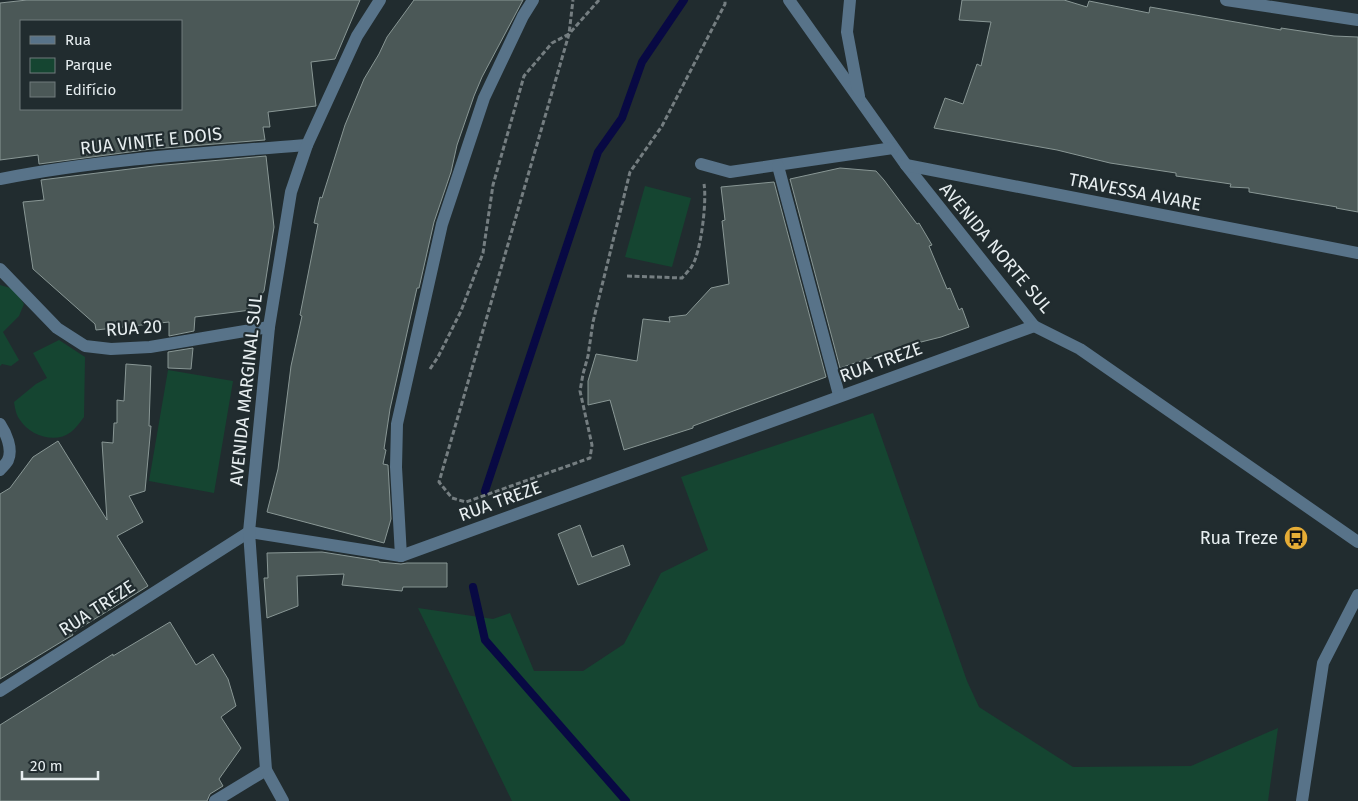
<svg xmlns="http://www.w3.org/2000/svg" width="1358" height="801" font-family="'Fira Sans',sans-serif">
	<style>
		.green { fill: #154531 }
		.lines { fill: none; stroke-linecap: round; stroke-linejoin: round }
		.stream { stroke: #080943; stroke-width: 8 }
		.building { fill: #4b5857; stroke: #899795; fill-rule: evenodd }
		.path { stroke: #757e81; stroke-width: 3; stroke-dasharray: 5 2.5; stroke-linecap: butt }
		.minor { stroke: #587389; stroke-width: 12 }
		.labels { text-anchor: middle; stroke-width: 4.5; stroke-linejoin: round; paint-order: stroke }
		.street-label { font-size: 18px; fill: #e7eef0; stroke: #212c2f }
		.poi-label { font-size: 18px; fill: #e7eef0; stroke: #212c2f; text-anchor: end }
	</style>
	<rect width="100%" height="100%" fill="#212c2f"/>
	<g class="green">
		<path d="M645,186l46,12 -19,69 -47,-10z"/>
		<path d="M0,285l14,4 10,15 -5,12 -16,16 16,28 -8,6 -9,-2 -2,2z"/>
		<path d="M59,340l26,17 -1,60c-4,5 -8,11 -13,15 -15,12 -41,4 -51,-12 -4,-5 -5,-12 -6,-18l22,-18 11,-6 -14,-25z"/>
		<path d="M168,370l65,11 -19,112 -65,-12z"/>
		<path d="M873,413l94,268 12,26 94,60 118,-1 87,-38 -10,73h-756l-94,-193 75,11 17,-6 24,58h49l41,-27 37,-71 47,-23 -27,-73z"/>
	</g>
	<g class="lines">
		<g class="stream">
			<path d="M485,491l113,-339 24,-34 20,-56 42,-62"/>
			<path d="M473,587l12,53 141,161"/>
		</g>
	</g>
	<g class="building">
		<path d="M27,0h333l-25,59 -24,3 5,44 -48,6 2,15h-7l2,13 -113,9 -113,15 -1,-9 -38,5v-157zM21,21h160v88h-160z"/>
		<path d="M414,0h109l-41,77 -8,19 -17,49 -6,27 -17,50 -15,66h-2l-27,121 -6,40 2,1 -3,14 5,1 3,54 -7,24 -117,-31 11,-43 13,-103 11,-50 -2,-1 18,-91 -4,-1 6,-26 2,1 23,-73 19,-46 15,-25 8,-17z"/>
		<path d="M962,0h102l23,7 2,-6 60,12 1,-6 131,23v-2l53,8 24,1v175l-22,-4 1,-1 -88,-15v-4l-19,-1 1,-3 -55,-8v-3l-66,-10 -53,-13 -123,-22 11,-30 18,6 14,-40 4,2 10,-44 -32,-2z"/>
		<path d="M266,156l8,71 -10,64 -13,19 -56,7 -1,14 -25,5v-14l-73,8 -1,-6 -62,-55 -10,-67 21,-2 -3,-20 113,-14z"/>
		<path d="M840,168l36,3 8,9 33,44 2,-1 13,22 -3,1 18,43 3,-1 9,22 3,-2 7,19 -28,10 -20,5 -1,-1 -80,27 -50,-189z"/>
		<path d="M774,182l52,195 -90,33 -43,16v2l-69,22 -14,-50 -22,5v-24l8,-27 41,7 6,-42 27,3 -1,-5 17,-2 25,-27 18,-4 -7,-63 3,-1 -4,-33z"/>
		<path d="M193,348l-2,21 -23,-1v-16z"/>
		<path d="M126,364l25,2 -2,60h2l-6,65 -16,5 14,26 -26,14 31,50 -76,47 1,2 -7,4 -66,40v-185l10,-6 23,-31 25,-16 49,79 -5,-78 11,1 1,-20h3v-23l7,1z"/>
		<path d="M580,525l12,32 31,-12 7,20 -52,20 -20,-51z"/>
		<path d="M322,552l57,9v1l22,2 6,-1h40v24h-44l-1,4 -60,-6 2,-11 -47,2 1,30 -31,12 -3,-40h4l-1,-25z"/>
		<path d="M170,622l26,43 17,-11 15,25 8,27 -15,11 20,31 -22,31 4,7 -13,8 -3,7h-207v-76l113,-71v2z"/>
	</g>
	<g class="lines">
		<g class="path">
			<path d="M599,0l-30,34 -130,448 13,16 14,4 124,-44 2,-13 -12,-54 3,-17 5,-18 5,-34 37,-150 32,-46 63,-122v-4"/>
			<path d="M627,276l55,2c3,-4 8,-8 10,-12 9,-14 15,-65 12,-82"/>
			<path d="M430,369l8,-12 23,-46 22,-58 10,-68 31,-109 28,-33 17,-9 4,-34"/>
		</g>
		<g class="minor">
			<path d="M789,0l117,165 128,161 46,23 278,193"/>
			<path d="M850,0l-3,32 12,64"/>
			<path d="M1226,0l132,20"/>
			<path d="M701,164l29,8 163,-24"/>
			<path d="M906,165l452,88"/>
			<path d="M778,166l61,229"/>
			<path d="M0,179c101,-20 204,-26 307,-34"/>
			<path d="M0,269l57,59 28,18 26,3 39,-2 119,-20"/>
			<path d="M0,424c6,9 13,25 8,36 -1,3 -6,7 -8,10"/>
			<path d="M401,556l-5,-89 1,-43 45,-200 42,-126 39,-82 10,-16"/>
			<path d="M0,691l249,-159 152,24 633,-230"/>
			<path d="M215,801l51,-31"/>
			<path d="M283,801l-17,-31 -17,-238 20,-205 22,-135 16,-47 50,-109 23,-36"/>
			<path d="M1302,801l21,-138 35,-68"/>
		</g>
	</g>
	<defs>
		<g id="bus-disc" transform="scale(1.25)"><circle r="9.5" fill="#e6ad36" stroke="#212c2f"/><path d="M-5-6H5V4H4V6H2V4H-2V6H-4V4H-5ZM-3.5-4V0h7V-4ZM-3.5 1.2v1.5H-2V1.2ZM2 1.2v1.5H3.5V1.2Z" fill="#111"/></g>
	</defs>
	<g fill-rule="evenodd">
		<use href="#bus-disc" x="1296" y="538"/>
	</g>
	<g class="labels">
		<g class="street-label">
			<text transform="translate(151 141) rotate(-6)" y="6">RUA VINTE E DOIS</text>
			<text transform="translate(1135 192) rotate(11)" y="6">TRAVESSA AVARE</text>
			<text transform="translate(996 248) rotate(50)" y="6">AVENIDA NORTE SUL</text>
			<text transform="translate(134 328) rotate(-4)" y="6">RUA 20</text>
			<text transform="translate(881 362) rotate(-20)" y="6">RUA TREZE</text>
			<text transform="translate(246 390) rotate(-84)" y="6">AVENIDA MARGINAL SUL</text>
			<text transform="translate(500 501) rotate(-20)" y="6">RUA TREZE</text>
			<text transform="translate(97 608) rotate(-33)" y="6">RUA TREZE</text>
		</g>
		<g class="poi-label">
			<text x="1278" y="544">Rua Treze</text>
		</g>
	</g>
	<rect x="20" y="20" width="162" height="90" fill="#212c2f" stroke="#707a7c"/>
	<rect x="30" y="36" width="25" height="8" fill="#587389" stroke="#707a7c"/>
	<text x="65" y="45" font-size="15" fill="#e7eef0">Rua</text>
	<rect x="30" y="58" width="25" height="15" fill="#154531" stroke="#707a7c"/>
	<text x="65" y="70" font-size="15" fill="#e7eef0">Parque</text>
	<rect x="30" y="82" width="25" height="15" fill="#4b5857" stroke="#707a7c"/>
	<text x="65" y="95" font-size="15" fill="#e7eef0">Edifício</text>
	<path d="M22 771v8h76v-8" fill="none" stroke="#e7eef0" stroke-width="2.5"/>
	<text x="30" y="771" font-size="15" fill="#e7eef0" stroke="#212c2f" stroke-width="4" paint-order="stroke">20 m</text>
</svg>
